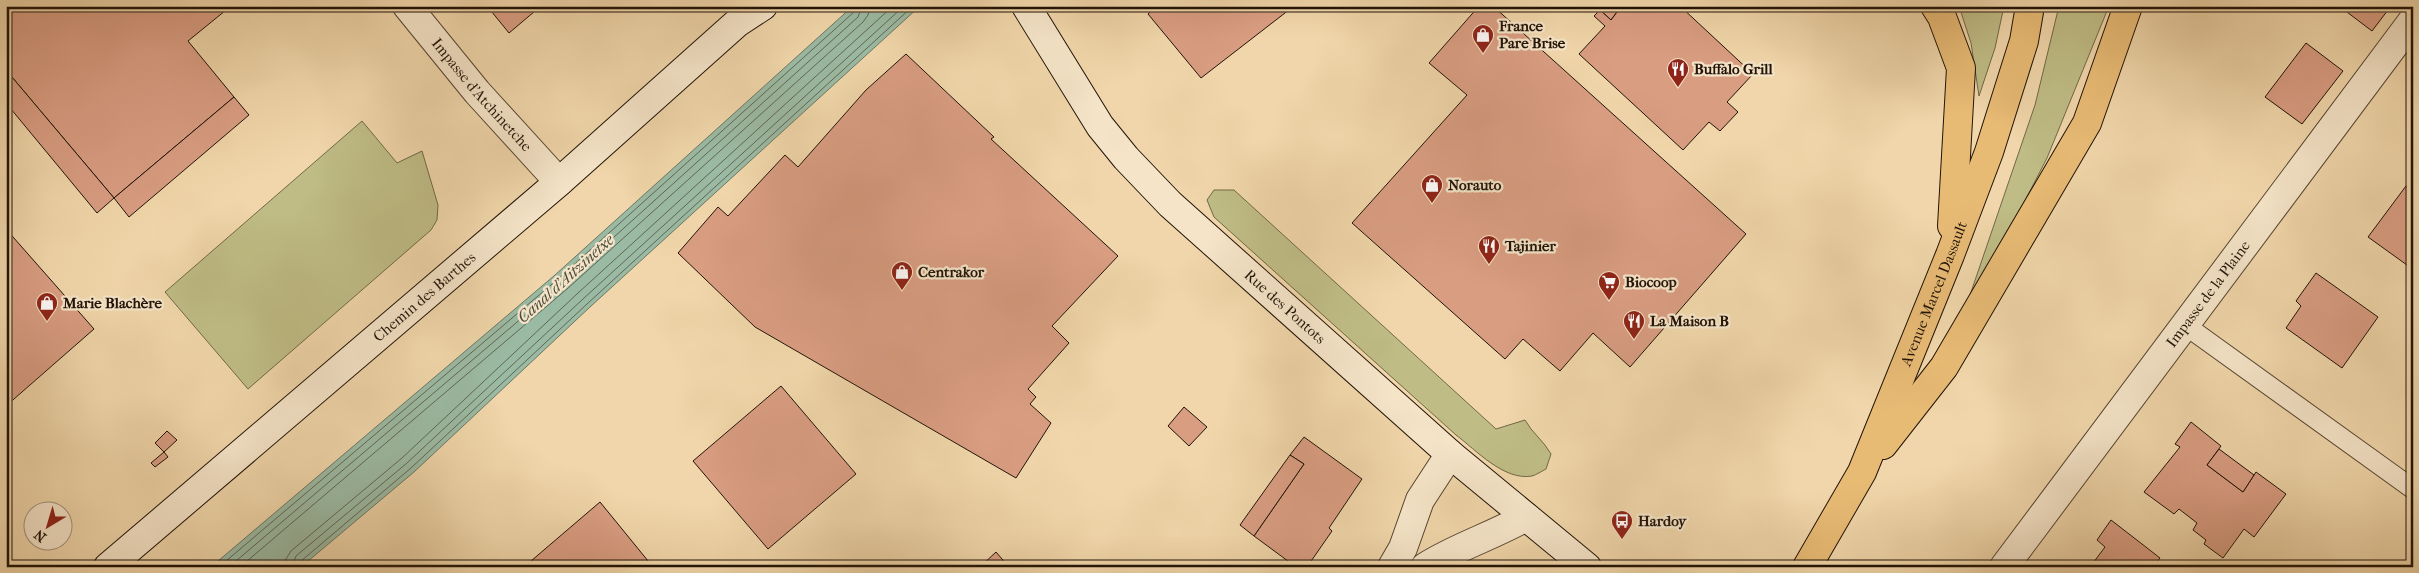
<svg xmlns="http://www.w3.org/2000/svg" width="2419" height="573" font-family="'IM FELL French Canon',serif">
	<style>
		.green { fill: #bfbc85; stroke: #706846 }
		.water { fill: #9bbaa3; stroke: #6a7765 }
		.lines { fill: none; stroke-linecap: round; stroke-linejoin: round }
		.shore { stroke: #5e6655; stroke-width: 1 }
		.building { fill: #d99d82; stroke: #211307 }
		.lane-casing { stroke: #554430; stroke-width: 21 }
		.street-casing { stroke: #554430; stroke-width: 30 }
		.secondary-casing { stroke: #211307; stroke-width: 30 }
		.primary-casing { stroke: #211307; stroke-width: 30 }
		.lane { stroke: #f5e4c8; stroke-width: 19 }
		.street { stroke: #f5e4c8; stroke-width: 28 }
		.secondary { stroke: #f5e4c8; stroke-width: 28 }
		.primary { stroke: #e8bb75; stroke-width: 28 }
		.labels { text-anchor: middle; stroke-width: 4.5; stroke-linejoin: round; paint-order: stroke }
		.poi-label { font-size: 15px; font-weight: bold; fill: #211307; stroke: #f5e4c8; text-anchor: start }
		.street-label { font-size: 15px; fill: #211307; stroke: #f5e4c8 }
		.water-label { font-size: 16px; font-style: italic; fill: #4c4d3e; stroke: #f5e4c8 }
	</style>
	<rect width="100%" height="100%" fill="#f0d6aa"/>
	<filter id="stains"><feTurbulence type="fractalNoise" baseFrequency=".004" numOctaves="4"/><feColorMatrix values="0 0 0 0 .2 0 0 0 0 .09 0 0 0 0 .02 0 0 0 .5 -.17"/></filter>
	<radialGradient id="worn" r=".72"><stop offset=".6" stop-color="#630" stop-opacity="0"/><stop offset="1" stop-color="#630" stop-opacity=".3"/></radialGradient>
	<g class="green">
		<path d="M1959,6h45l-9,42 -16,48 -8,-53z"/>
		<path d="M2059,6h50l-62,152 -50,97 -27,40 65,-190z"/>
		<path d="M362,121l35,42 25,-12 16,54 -1,15 -6,10 -183,159 -83,-97z"/>
		<path d="M1214,190h20l262,239 29,-9c7,13 19,21 26,34l-5,15c-4,2 -10,6 -14,7 -28,5 -56,-26 -76,-41l-242,-218 -7,-17z"/>
	</g>
	<path class="water" d="M853,6h67l-330,301 -176,165 -113,95h-90l344,-292z"/>
	<g class="lines">
		<g class="shore">
			<path d="M219,567l339,-288 296,-267 2,-6"/>
			<path d="M229,567l334,-284 295,-266 4,-11"/>
			<path d="M240,567l327,-278 296,-267 5,-7 2,-9"/>
			<path d="M285,567l1,-8 5,-8 111,-93 176,-165 315,-287"/>
			<path d="M292,567l4,-11 111,-93 176,-164 321,-293"/>
			<path d="M299,567l2,-6 110,-93 176,-164 326,-298"/>
		</g>
	</g>
	<g class="building">
		<path d="M6,6h225l-43,35 46,56 -120,101 -108,-128z"/>
		<path d="M487,6h54l-32,27z"/>
		<path d="M1157,6h137l-93,72 -53,-64z"/>
		<path d="M1479,6h14l253,228 -116,133 -37,-34 -33,38 -37,-32 -18,20 -153,-136 115,-128 -38,-32z"/>
		<path d="M1603,6h7l7,6 -6,8 -11,-10z"/>
		<path d="M1610,6h70l73,68 -26,28 11,10 -18,19 -11,-9 -26,28 -104,-96 26,-28 -11,-10 6,-6 11,10 6,-8z"/>
		<path d="M2339,6h52l-19,25z"/>
		<path d="M2306,43l37,28 -41,53 -37,-27z"/>
		<path d="M906,54l88,83 -3,2 127,117 -66,70 17,17 -41,46 8,8 -6,7 21,19 -35,55 -261,-151 -77,-74 40,-46 10,9 57,-61 13,12 68,-77z"/>
		<path d="M6,70l108,128 -17,15 -91,-110z"/>
		<path d="M234,97l15,18 -120,102 -15,-19z"/>
		<path d="M2406,186l7,5v65l-6,9 -39,-28z"/>
		<path d="M6,229l88,100 -88,77z"/>
		<path d="M2316,273l62,44 -36,51 -56,-40 15,-22 -5,-5z"/>
		<path d="M781,386l75,88 -88,75 -75,-88z"/>
		<path d="M1184,407l23,20 -18,19 -21,-20z"/>
		<path d="M2191,422l30,24 -14,19 36,27 13,-20 30,22 -32,43 -10,-8 -21,29 -19,-14 2,-4 -13,-10 4,-7 -18,-14 -5,5 -30,-22 36,-45 -5,-3z"/>
		<path d="M167,431l10,9 -13,12 -9,-9z"/>
		<path d="M1304,437l58,42 -33,49 3,3 -25,36h-11l-42,-31 50,-72 -14,-9z"/>
		<path d="M2219,449l35,26 -11,17 -36,-27z"/>
		<path d="M164,452l4,5 -13,10 -4,-4z"/>
		<path d="M1290,455l14,9 -50,72 -14,-11z"/>
		<path d="M600,502l53,65h-129z"/>
		<path d="M2111,520l49,38 -7,9h-63l15,-20 -8,-7z"/>
		<path d="M996,552l13,15h-29z"/>
	</g>
	<g class="lines">
		<g class="lane-casing">
			<path id="lane" d="M2185,325l228,164"/>
		</g>
		<g class="street-casing">
			<g id="street">
				<path id="s1" d="M407,6l70,86 82,90"/>
				<path d="M1392,567l11,-19 17,-48 30,-46"/>
				<path d="M1425,567c31,-20 68,-31 101,-50"/>
				<path id="s2" d="M2004,567l409,-547"/>
			</g>
		</g>
		<g class="secondary-casing">
			<g id="secondary">
				<path id="s3" d="M1026,6l74,120 26,32 44,46 280,250 137,113"/>
				<path id="s4" d="M108,567l451,-385 178,-159 26,-17"/>
			</g>
		</g>
		<g class="primary-casing">
			<g id="primary">
				<path d="M1935,6l7,11 19,51 -9,158"/>
				<path d="M1883,445l61,-78 143,-244 41,-117"/>
				<path id="s5" d="M1807,567l55,-95 88,-217 39,-103 35,-111 6,-35"/>
			</g>
		</g>
		<use href="#lane" class="lane"/>
		<use href="#street" class="street"/>
		<use href="#secondary" class="secondary"/>
		<use href="#primary" class="primary"/>
	</g>
	<defs>
		<g id="shop-pin" transform="scale(1.125)"><path d="M0 17L-7.5 6A9.5 9.5 0 1 1 7.5 6Z" fill="#8f2418" stroke="#f5e4c8"/><path d="M-5-2.5h2.3a2.7 3.5 0 0 1 5.4 0H5L5.5 6h-11ZM-1.5-2.5h3a1.5 2.3 0 0 0-3 0Z" fill="#fff"/></g>
		<g id="restaurant-pin" transform="scale(1.125)"><path d="M0 17L-7.5 6A9.5 9.5 0 1 1 7.5 6Z" fill="#8f2418" stroke="#f5e4c8"/><path d="M-5-6h1v4h1v-4h1v4h1v-4h1v5L-1.5 .5V6h-2V.5L-5-1ZM5-6V6H3V1.5H1.5Q1.5-4 5-6Z" fill="#fff"/></g>
		<g id="supermarket-pin" transform="scale(1.125)"><path d="M0 17L-7.5 6A9.5 9.5 0 1 1 7.5 6Z" fill="#8f2418" stroke="#f5e4c8"/><path d="M-6-5.5h2.5l.6 2H6L4.5 2H-2.5L-4.4-4H-6ZM-1.5 3.2a1.3 1.3 0 1 0 .1 0ZM3 3.2a1.3 1.3 0 1 0 .1 0Z" fill="#fff"/></g>
		<g id="bus-pin" transform="scale(1.125)"><path d="M0 17L-7.5 6A9.5 9.5 0 1 1 7.5 6Z" fill="#8f2418" stroke="#f5e4c8"/><path d="M-5-6H5V4H4V6H2V4H-2V6H-4V4H-5ZM-3.5-4V0h7V-4ZM-3.5 1.2v1.5H-2V1.2ZM2 1.2v1.5H3.5V1.2Z" fill="#fff"/></g>
	</defs>
	<g fill-rule="evenodd">
		<use href="#shop-pin" x="1483" y="35"/>
		<use href="#restaurant-pin" x="1678" y="69"/>
		<use href="#shop-pin" x="1432" y="185"/>
		<use href="#restaurant-pin" x="1489" y="246"/>
		<use href="#shop-pin" x="902" y="272"/>
		<use href="#supermarket-pin" x="1609" y="282"/>
		<use href="#shop-pin" x="47" y="303"/>
		<use href="#restaurant-pin" x="1634" y="321"/>
		<use href="#bus-pin" x="1622" y="521"/>
	</g>
	<g class="labels">
		<g class="poi-label">
			<text x="1499" y="31">France<tspan x="1499" dy="17">Pare Brise</tspan></text>
			<text x="1694" y="74">Buffalo Grill</text>
			<text x="1448" y="190">Norauto</text>
			<text x="1505" y="251">Tajinier</text>
			<text x="918" y="277">Centrakor</text>
			<text x="1625" y="287">Biocoop</text>
			<text x="63" y="308">Marie Blachère</text>
			<text x="1650" y="326">La Maison B</text>
			<text x="1638" y="526">Hardoy</text>
		</g>
		<g class="street-label">
			<text dy="5" stroke="none"><textPath href="#s1" startOffset="116">Impasse d'Atchinetche</textPath></text>
			<text dy="5" stroke="none"><textPath href="#s5" startOffset="302">Avenue Marcel Dassault</textPath></text>
			<text dy="5" stroke="none"><textPath href="#s2" startOffset="341">Impasse de la Plaine</textPath></text>
			<text dy="5" stroke="none"><textPath href="#s4" startOffset="416">Chemin des Barthes</textPath></text>
			<text dy="5" stroke="none"><textPath href="#s3" startOffset="400">Rue des Pontots</textPath></text>
		</g>
		<g class="water-label">
			<text transform="translate(565 278) rotate(-42)" y="6">Canal d'Aitzinetxe</text>
		</g>
	</g>
	<rect width="2419" height="573" fill="none" stroke="#f0d6aa" stroke-width="25"/>
	<rect x="8" y="8" width="2404" height="558" fill="none" stroke="#211307" stroke-width="2.5"/>
	<rect x="12" y="12" width="2394" height="548" fill="none" stroke="#211307"/>
	<g transform="translate(48 526) rotate(218)"><circle r="24" fill="#f5e4c8" stroke="#a0907b"/>
	<path d="M0-4L9 19L0 12L-9 19Z" fill="#8f2418"/>
	<text y="-8" font-size="14" font-weight="bold" text-anchor="middle" fill="#211307">N</text>
	</g>
	<rect width="100%" height="100%" filter="url(#stains)"/>
	<rect width="100%" height="100%" fill="url(#worn)"/>
</svg>
